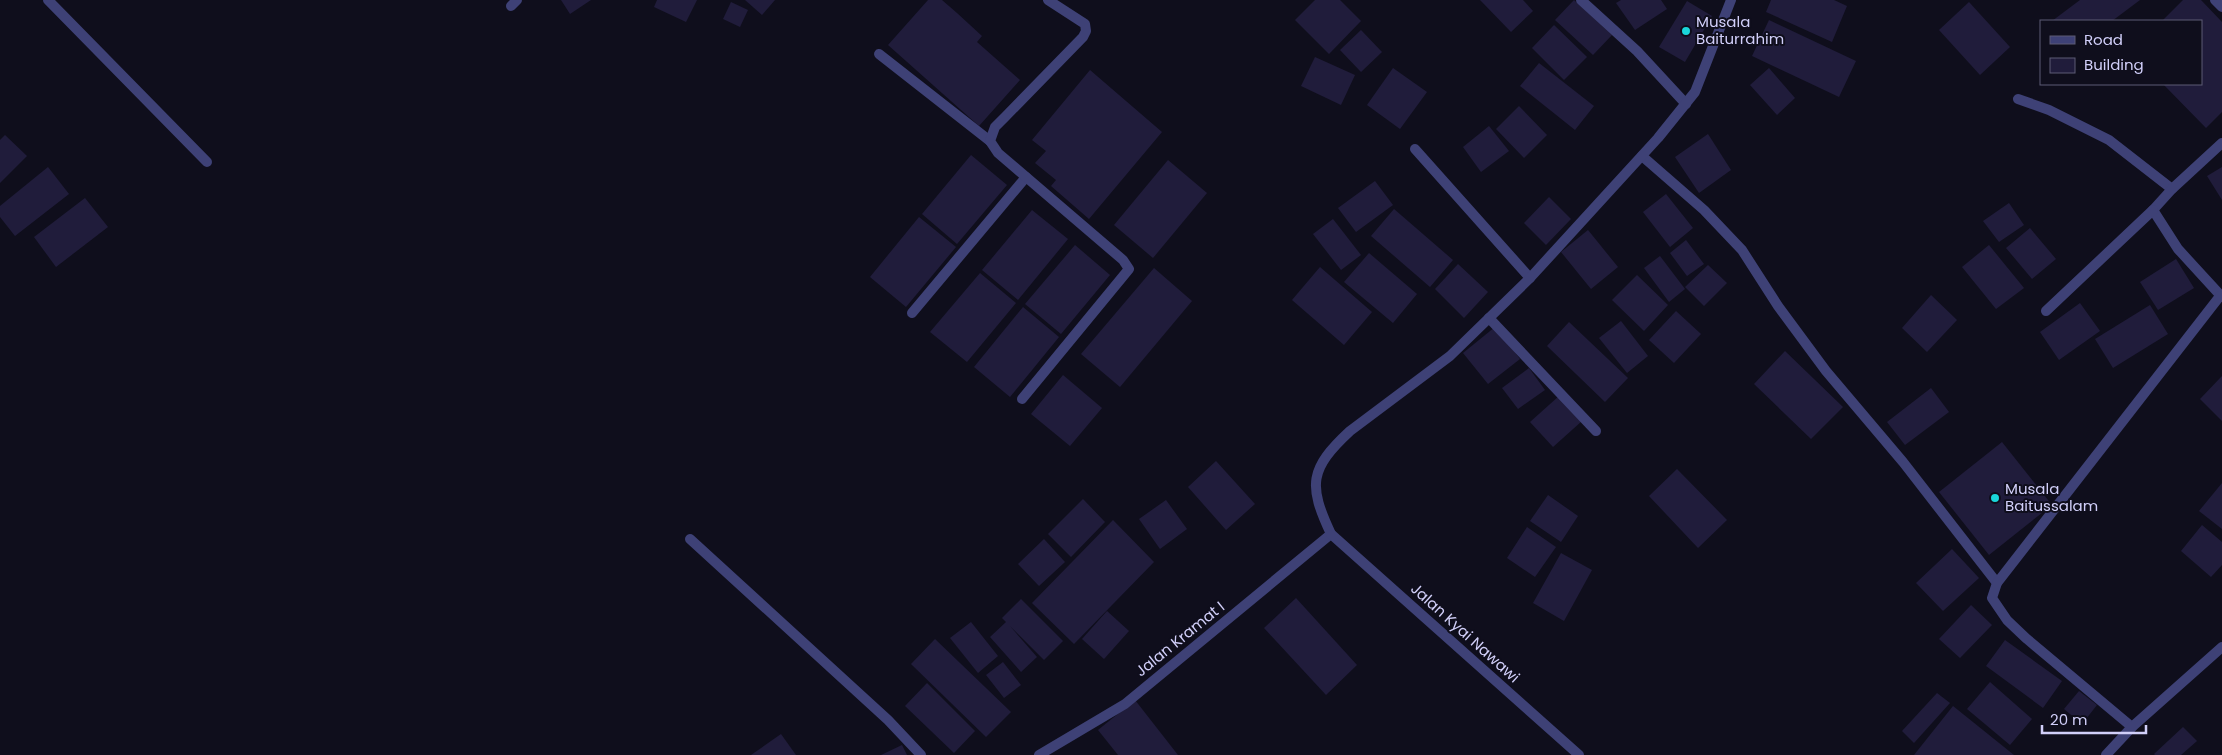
<svg xmlns="http://www.w3.org/2000/svg" width="2222" height="755" font-family="Poppins,sans-serif">
	<style>
		.building { fill: #201c3b }
		.lines { fill: none; stroke-linecap: round; stroke-linejoin: round }
		.service { stroke: #3e4176; stroke-width: 10 }
		.minor { stroke: #3e4176; stroke-width: 10 }
		.poi-dot { fill: #1ad6da; stroke: #0f0e1c; stroke-width: 2 }
		.labels { text-anchor: middle; stroke-width: 4; stroke-linejoin: round; paint-order: stroke }
		.poi-label { font-size: 15px; fill: #d1cff9; stroke: #0f0e1c; text-anchor: start }
		.street-label { font-size: 15px; fill: #d1cff9; stroke: #0f0e1c }
	</style>
	<rect width="100%" height="100%" fill="#0f0e1c"/>
	<g class="building">
		<path d="M561,0h30l-21,14z"/>
		<path d="M657,0h40l-11,22 -32,-15z"/>
		<path d="M745,0h30l-13,15z"/>
		<path d="M928,0h14l15,13 25,23 -5,6 43,38 -41,46 -91,-81z"/>
		<path d="M1315,0h25l21,21 -32,33 -34,-34z"/>
		<path d="M1480,0h43l10,11 -22,21z"/>
		<path d="M1574,0l38,35 -19,20 -38,-35z"/>
		<path d="M1621,0h40l6,9 -32,21 -19,-27z"/>
		<path d="M1771,0h63l13,6 -15,36 -66,-30z"/>
		<path d="M2080,0h60l-28,21h-60z"/>
		<path d="M2183,0h18l21,22v90l-16,16 -43,-44h38v-63h-39z"/>
		<path d="M1687,1l25,15 -27,46 -26,-15z"/>
		<path d="M731,2l17,8 -8,17 -17,-8z"/>
		<path d="M1969,2l41,45 -30,28 -41,-45z"/>
		<path d="M1769,20l87,41 -17,36 -87,-41z"/>
		<path d="M1554,25l33,32 -23,23 -32,-32z"/>
		<path d="M1361,30l21,22 -21,20 -21,-22z"/>
		<path d="M1315,57l40,18 -14,30 -40,-19z"/>
		<path d="M1539,63l55,43 -19,24 -55,-44z"/>
		<path d="M1393,68l34,24 -27,37 -33,-24z"/>
		<path d="M1769,68l26,30 -18,17 -27,-30z"/>
		<path d="M1090,70l72,62 -73,87 -38,-33 5,-6 -21,-17 11,-12 -14,-11z"/>
		<path d="M1519,106l28,29 -23,23 -28,-29z"/>
		<path d="M1489,126l20,25 -28,21 -18,-25z"/>
		<path d="M1708,134l23,36 -32,23 -24,-36z"/>
		<path d="M5,135l22,21 -27,27v-43z"/>
		<path d="M971,155l36,30 -50,59 -35,-30z"/>
		<path d="M1168,160l39,33 -54,65 -39,-33z"/>
		<path d="M48,167l21,27 -54,42 -15,-19v-11z"/>
		<path d="M2222,167v33l-15,-24z"/>
		<path d="M1375,181l18,24 -37,27 -18,-24z"/>
		<path d="M1666,194l27,34 -23,19 -27,-35z"/>
		<path d="M1549,197l22,22 -25,26 -22,-22z"/>
		<path d="M85,198l23,29 -52,40 -22,-30z"/>
		<path d="M2009,203l15,22 -25,17 -16,-21z"/>
		<path d="M1394,209l59,51 -23,27 -59,-51z"/>
		<path d="M1032,210l36,29 -50,61 -36,-30z"/>
		<path d="M919,217l37,30 -50,60 -36,-30z"/>
		<path d="M1333,219l28,36 -20,15 -28,-36z"/>
		<path d="M2030,228l26,31 -24,20 -26,-31z"/>
		<path d="M1588,230l30,37 -27,22 -30,-37z"/>
		<path d="M1686,240l18,24 -17,12 -17,-23z"/>
		<path d="M1075,245l35,30 -49,59 -36,-30z"/>
		<path d="M1989,245l35,43 -28,21 -34,-42z"/>
		<path d="M1369,253l48,41 -24,29 -49,-41z"/>
		<path d="M1660,256l25,33 -16,13 -25,-34z"/>
		<path d="M2176,259l18,29 -36,22 -18,-28z"/>
		<path d="M1458,264l30,28 -24,26 -29,-29z"/>
		<path d="M1708,265l19,18 -23,23 -19,-19z"/>
		<path d="M1320,267l52,45 -28,33 -52,-45z"/>
		<path d="M1154,268l38,33 -72,86 -39,-33z"/>
		<path d="M980,273l36,30 -49,59 -37,-30z"/>
		<path d="M1637,275l31,30 -24,26 -32,-31z"/>
		<path d="M1931,295l26,25 -30,32 -25,-24z"/>
		<path d="M2080,303l20,28 -41,29 -19,-28z"/>
		<path d="M2150,305l18,29 -55,34 -18,-29z"/>
		<path d="M1023,307l36,30 -49,60 -36,-30z"/>
		<path d="M1676,311l25,23 -27,29 -25,-23z"/>
		<path d="M1621,321l27,35 -21,17 -28,-35z"/>
		<path d="M1569,322l59,56 -23,24 -58,-56z"/>
		<path d="M1495,327l25,32 -32,25 -25,-31z"/>
		<path d="M1785,351l58,56 -32,32 -57,-55z"/>
		<path d="M1529,368l16,22 -27,19 -16,-21z"/>
		<path d="M1063,375l39,33 -32,38 -39,-32z"/>
		<path d="M2222,376v45l-22,-22z"/>
		<path d="M1931,388l18,24 -44,33 -18,-23z"/>
		<path d="M1559,396l23,25 -29,26 -23,-25z"/>
		<path d="M2002,442l50,63 -63,50 -50,-63z"/>
		<path d="M1216,461l39,43 -29,26 -38,-43z"/>
		<path d="M1677,469l50,51 -29,28 -49,-52z"/>
		<path d="M2222,483v46l-23,-18z"/>
		<path d="M1548,495l30,21 -17,26 -31,-21z"/>
		<path d="M1083,499l22,23 -34,35 -23,-23z"/>
		<path d="M1166,500l21,29 -27,20 -21,-30z"/>
		<path d="M1113,520l41,42 -80,82 -42,-41z"/>
		<path d="M2202,525l20,17v23l-11,12 -30,-26z"/>
		<path d="M1527,527l29,20 -21,30 -28,-19z"/>
		<path d="M1044,539l21,23 -26,24 -21,-22z"/>
		<path d="M1952,549l27,29 -36,33 -27,-28z"/>
		<path d="M1561,553l31,17 -28,51 -31,-18z"/>
		<path d="M1296,598l61,67 -31,30 -62,-67z"/>
		<path d="M1021,599l42,42 -19,19 -34,-34 27,31 -16,15 -31,-35 16,-15 -4,-4z"/>
		<path d="M1971,605l21,20 -32,33 -21,-19z"/>
		<path d="M1107,611l22,20 -25,28 -22,-20z"/>
		<path d="M971,622l27,34 -20,17 -28,-35z"/>
		<path d="M935,639l76,73 -25,25 -75,-73z"/>
		<path d="M2005,640l57,41 -19,27 -57,-42z"/>
		<path d="M1003,662l18,23 -17,13 -18,-23z"/>
		<path d="M1990,682l42,37 -22,26 -43,-36z"/>
		<path d="M927,683l48,48 -21,22 -49,-47z"/>
		<path d="M2079,691l18,14 -15,19 -18,-15z"/>
		<path d="M1937,693l13,10 -36,40 -12,-12z"/>
		<path d="M1135,700l43,55h-60l-20,-25z"/>
		<path d="M1953,706l61,49h-100z"/>
		<path d="M2183,727l14,14 -16,14h-26l-1,-1z"/>
		<path d="M781,734l15,21h-45z"/>
		<path d="M902,745l5,10h-26z"/>
	</g>
	<g class="lines">
		<path class="service" d="M690,539l198,181 33,35"/>
		<g class="minor">
			<path d="M48,0l159,162"/>
			<path d="M1581,0l56,51 49,53"/>
			<path d="M2215,0l7,7"/>
			<path d="M511,6l6,-6"/>
			<path d="M879,54l111,87"/>
			<path d="M2018,99l31,11 60,30 63,49"/>
			<path d="M2222,143l-50,46 -19,21 25,39 44,48"/>
			<path d="M1415,149l115,129"/>
			<path d="M1642,156l62,54 38,40 36,56 48,65 77,91 94,121"/>
			<path d="M2046,311l107,-101"/>
			<path d="M912,313l114,-136"/>
			<path d="M1489,318l107,113"/>
			<path d="M1022,399l107,-130 -6,-9 -125,-107 -8,-12 5,-14 10,-10 78,-80 3,-6 -1,-7 -37,-24"/>
			<path d="M2132,727l-105,-88 -20,-19 -15,-22 5,-15 223,-287"/>
			<path d="M1039,755l86,-51 206,-170"/>
			<path d="M1579,755l-248,-221c-23,-49 -22,-65 19,-103l100,-75 80,-78 128,-140 37,-46 36,-92"/>
			<path d="M2106,755l26,-28 90,-80"/>
		</g>
	</g>
	<g class="poi-dot">
		<circle cx="1686" cy="31" r="5"/>
		<circle cx="1995" cy="498" r="5"/>
	</g>
	<g class="labels">
		<g class="poi-label">
			<text x="1696" y="27">Musala<tspan x="1696" dy="17">Baiturrahim</tspan></text>
			<text x="2005" y="494">Musala<tspan x="2005" dy="17">Baitussalam</tspan></text>
		</g>
		<g class="street-label">
			<text transform="translate(1465 633) rotate(42)" y="5">Jalan Kyai Nawawi</text>
			<text transform="translate(1180 639) rotate(-39)" y="5">Jalan Kramat I</text>
		</g>
	</g>
	<rect x="2040" y="20" width="162" height="65" fill="#0f0e1c" stroke="#5d5b74"/>
	<rect x="2050" y="36" width="25" height="8" fill="#3e4176" stroke="#5d5b74"/>
	<text x="2084" y="45" font-size="15" fill="#d1cff9">Road</text>
	<rect x="2050" y="58" width="25" height="15" fill="#201c3b" stroke="#5d5b74"/>
	<text x="2084" y="70" font-size="15" fill="#d1cff9">Building</text>
	<path d="M2042 725v8h104v-8" fill="none" stroke="#d1cff9" stroke-width="2.5"/>
	<text x="2050" y="725" font-size="15" fill="#d1cff9" stroke="#0f0e1c" stroke-width="4" paint-order="stroke">20 m</text>
</svg>
